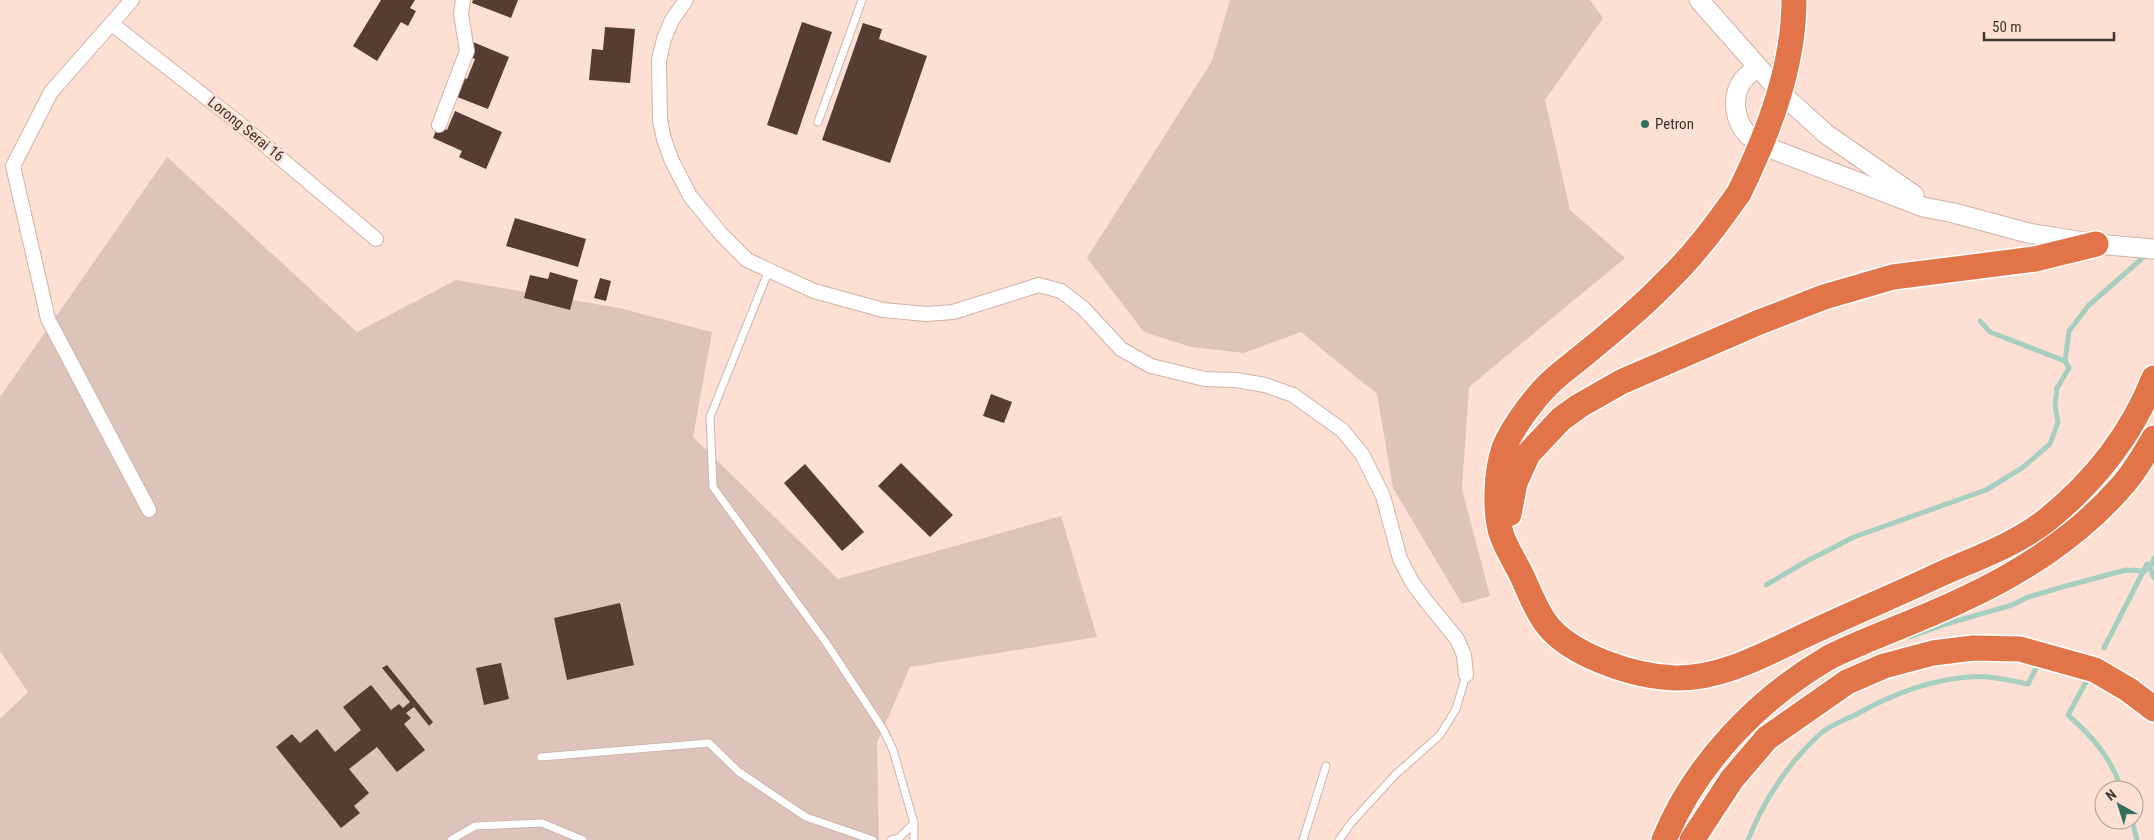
<svg xmlns="http://www.w3.org/2000/svg" width="2154" height="840" font-family="'Roboto Condensed',sans-serif">
	<style>
		.green { fill: #ddc4ba }
		.lines { fill: none; stroke-linecap: round; stroke-linejoin: round }
		.stream { stroke: #a6cfc0; stroke-width: 5 }
		.building { fill: #553d34 }
		.lane-casing { stroke: #d1b3a8; stroke-width: 9 }
		.street-casing { stroke: #d1b3a8; stroke-width: 16 }
		.secondary-casing { stroke: #d1b3a8; stroke-width: 21 }
		.highway-casing { stroke: #fff; stroke-width: 28 }
		.lane { stroke: #fff; stroke-width: 7 }
		.street { stroke: #fff; stroke-width: 14 }
		.secondary { stroke: #fff; stroke-width: 19 }
		.highway { stroke: #e17549; stroke-width: 25 }
		.highway-bridge-casing { stroke: #fff; stroke-width: 28; stroke-linecap: butt }
		.highway-bridge { stroke: #e17549; stroke-width: 25 }
		.poi-dot { fill: #31705d; stroke: #fddfd3; stroke-width: 2 }
		.labels { text-anchor: middle; stroke-width: 5; stroke-linejoin: round; paint-order: stroke }
		.poi-label { font-size: 15px; fill: #3f342f; stroke: #fddfd3; text-anchor: start }
		.street-label { font-size: 15px; fill: #3f342f; stroke: #fddfd3 }
	</style>
	<rect width="100%" height="100%" fill="#fddfd3"/>
	<g class="green">
		<path d="M1230,0h360l13,18 -58,82 25,110 55,48 -156,129 -7,102 28,107 -28,8 -69,-116 -16,-94 -76,-62 -57,21 -53,-6 -47,-15 -57,-74 125,-197z"/>
		<path d="M167,157l190,175 99,-52 163,28 93,24 -19,105 145,142 223,-63 36,121 -187,30 -33,76 2,97h-879v-121l28,-27 -28,-41v-254z"/>
	</g>
	<g class="lines">
		<g class="stream">
			<path d="M2065,361l4,-30 19,-25 59,-52"/>
			<path d="M2146,567l5,3 3,8"/>
			<path d="M1766,585l41,-24 47,-24 132,-47 36,-22 28,-24 8,-22 -3,-16 2,-18 12,-20 -4,-7 -75,-29 -10,-11"/>
			<path d="M1910,637l36,-13 66,-19 16,-8 38,-11 60,-16 19,1"/>
			<path d="M2104,648l43,-84 5,1 2,-7"/>
			<path d="M2087,680l-19,35c25,22 43,43 54,75"/>
			<path d="M2132,820l5,20"/>
			<path d="M1748,840c15,-39 41,-78 72,-106 10,-9 25,-14 37,-20 34,-19 71,-34 111,-37 20,-2 40,3 60,7l12,-23"/>
		</g>
	</g>
	<g class="building">
		<path d="M381,0h34l-5,8 6,3 -8,15 -7,-4 -24,39 -24,-15z"/>
		<path d="M473,0h45l-7,18 -39,-15z"/>
		<path d="M802,22l30,10 -35,103 -30,-10z"/>
		<path d="M863,23l19,6 -3,10 48,17 -37,107 -68,-23z"/>
		<path d="M605,27l30,2 -5,54 -41,-3 3,-31 11,1z"/>
		<path d="M473,42l36,15 -21,52 -36,-14 8,-19 7,3 8,-20 -8,-3z"/>
		<path d="M455,111l47,21 -16,37 -27,-12 3,-6 -29,-13 5,-12 9,4z"/>
		<path d="M515,218l71,21 -8,28 -72,-21z"/>
		<path d="M550,272l28,8 -8,30 -46,-12 6,-23 18,4z"/>
		<path d="M600,278l11,3 -5,20 -12,-3z"/>
		<path d="M991,394l21,8 -8,21 -21,-7z"/>
		<path d="M901,463l52,52 -23,22 -52,-51z"/>
		<path d="M805,464l59,68 -22,19 -58,-68z"/>
		<path d="M620,603l14,62 -67,15 -13,-62z"/>
		<path d="M501,663l8,36 -25,6 -8,-37z"/>
		<path d="M387,665l46,57 -4,4 -15,-19 -8,6 5,5 -7,6 21,26 -28,22 -20,-25 -28,22 20,24 -15,13 6,7 -19,15 -65,-81 16,-13 8,9 17,-14 18,23 26,-22 -18,-23 28,-22 20,25 8,-6 4,4 7,-6 -28,-34z"/>
	</g>
	<g class="lines">
		<g class="lane-casing">
			<g id="lane">
				<path d="M818,122l44,-122"/>
				<path d="M769,270l-59,147 3,70 114,157 56,85 10,21 21,73v17"/>
				<path d="M541,757l168,-14 30,29 67,45 67,23"/>
				<path d="M451,840l24,-14 67,-3 41,17"/>
				<path d="M891,840l8,-2 15,-15"/>
				<path d="M1303,840l23,-74"/>
				<path d="M1339,840l12,-17 44,-48 45,-40 16,-26 10,-34"/>
			</g>
		</g>
		<g class="street-casing">
			<g id="street">
				<path d="M132,0l-81,92 -38,74 35,153 101,191"/>
				<path d="M686,0l-14,20 -8,19 -5,21 1,60 4,19 7,20 19,37 31,38 26,26 67,31 69,19 43,4 27,-2 86,-27 22,6 22,17 38,41 30,17 54,13 31,1 29,5 28,10 49,35 20,24 21,42 17,63 12,23 14,19 31,38 7,16 2,20"/>
				<path d="M112,24l128,100 136,115"/>
				<path d="M439,125l28,-74 -6,-37 2,-14"/>
			</g>
		</g>
		<g class="secondary-casing">
			<g id="secondary">
				<path d="M1699,0l83,94 44,40 88,61"/>
				<path d="M1757,67c-4,4 -10,8 -14,13 -12,16 -9,41 5,55 7,6 16,10 24,14l151,58 31,6 74,20 68,11 58,5"/>
			</g>
		</g>
		<g class="highway-casing">
			<g id="highway">
				<path d="M1739,193c-22,31 -44,61 -72,88 -25,26 -53,49 -81,72 -14,12 -31,23 -43,37 -13,14 -32,40 -39,58 -8,23 -10,65 -2,88 5,14 14,27 20,40 7,15 13,32 23,46 24,34 91,55 131,56 46,1 91,-25 132,-44 40,-19 81,-36 122,-55 40,-19 83,-32 118,-60 47,-38 84,-86 106,-141"/>
				<path d="M1509,514l6,-31 13,-29 33,-35 18,-13 42,-24 136,-59 67,-26 69,-20 142,-18 61,-15"/>
				<path d="M1664,840c31,-76 94,-141 164,-182 11,-6 24,-11 35,-16 33,-14 68,-27 101,-43 57,-26 115,-64 156,-111 14,-15 24,-33 34,-50"/>
				<path d="M1692,840l40,-61 35,-41 80,-56 37,-16 49,-13 40,-5 47,1 75,21 34,20 25,19"/>
			</g>
		</g>
		<use href="#lane" class="lane"/>
		<use href="#street" class="street"/>
		<use href="#secondary" class="secondary"/>
		<use href="#highway" class="highway"/>
		<g class="highway-bridge-casing">
			<path id="highway-bridge" d="M1739,193c29,-59 55,-126 55,-193"/>
		</g>
		<use href="#highway-bridge" class="highway-bridge"/>
	</g>
	<circle class="poi-dot" cx="1645" cy="124" r="5"/>
	<g class="labels">
		<g class="poi-label">
			<text x="1655" y="129">Petron</text>
		</g>
		<g class="street-label">
			<text transform="translate(246 129) rotate(39)" y="5">Lorong Serai 16</text>
		</g>
	</g>
	<g transform="translate(2119 805) rotate(321)"><circle r="24" fill="#fddfd3" stroke="#b19b91"/>
	<path d="M0-4L9 19L0 12L-9 19Z" fill="#31705d"/>
	<text y="-8" font-size="14" font-weight="bold" text-anchor="middle" fill="#3f342f">N</text>
	</g>
	<path d="M1984 32v8h130v-8" fill="none" stroke="#3f342f" stroke-width="2.5"/>
	<text x="1992" y="32" font-size="15" fill="#3f342f" stroke="#fddfd3" stroke-width="4" paint-order="stroke">50 m</text>
</svg>
